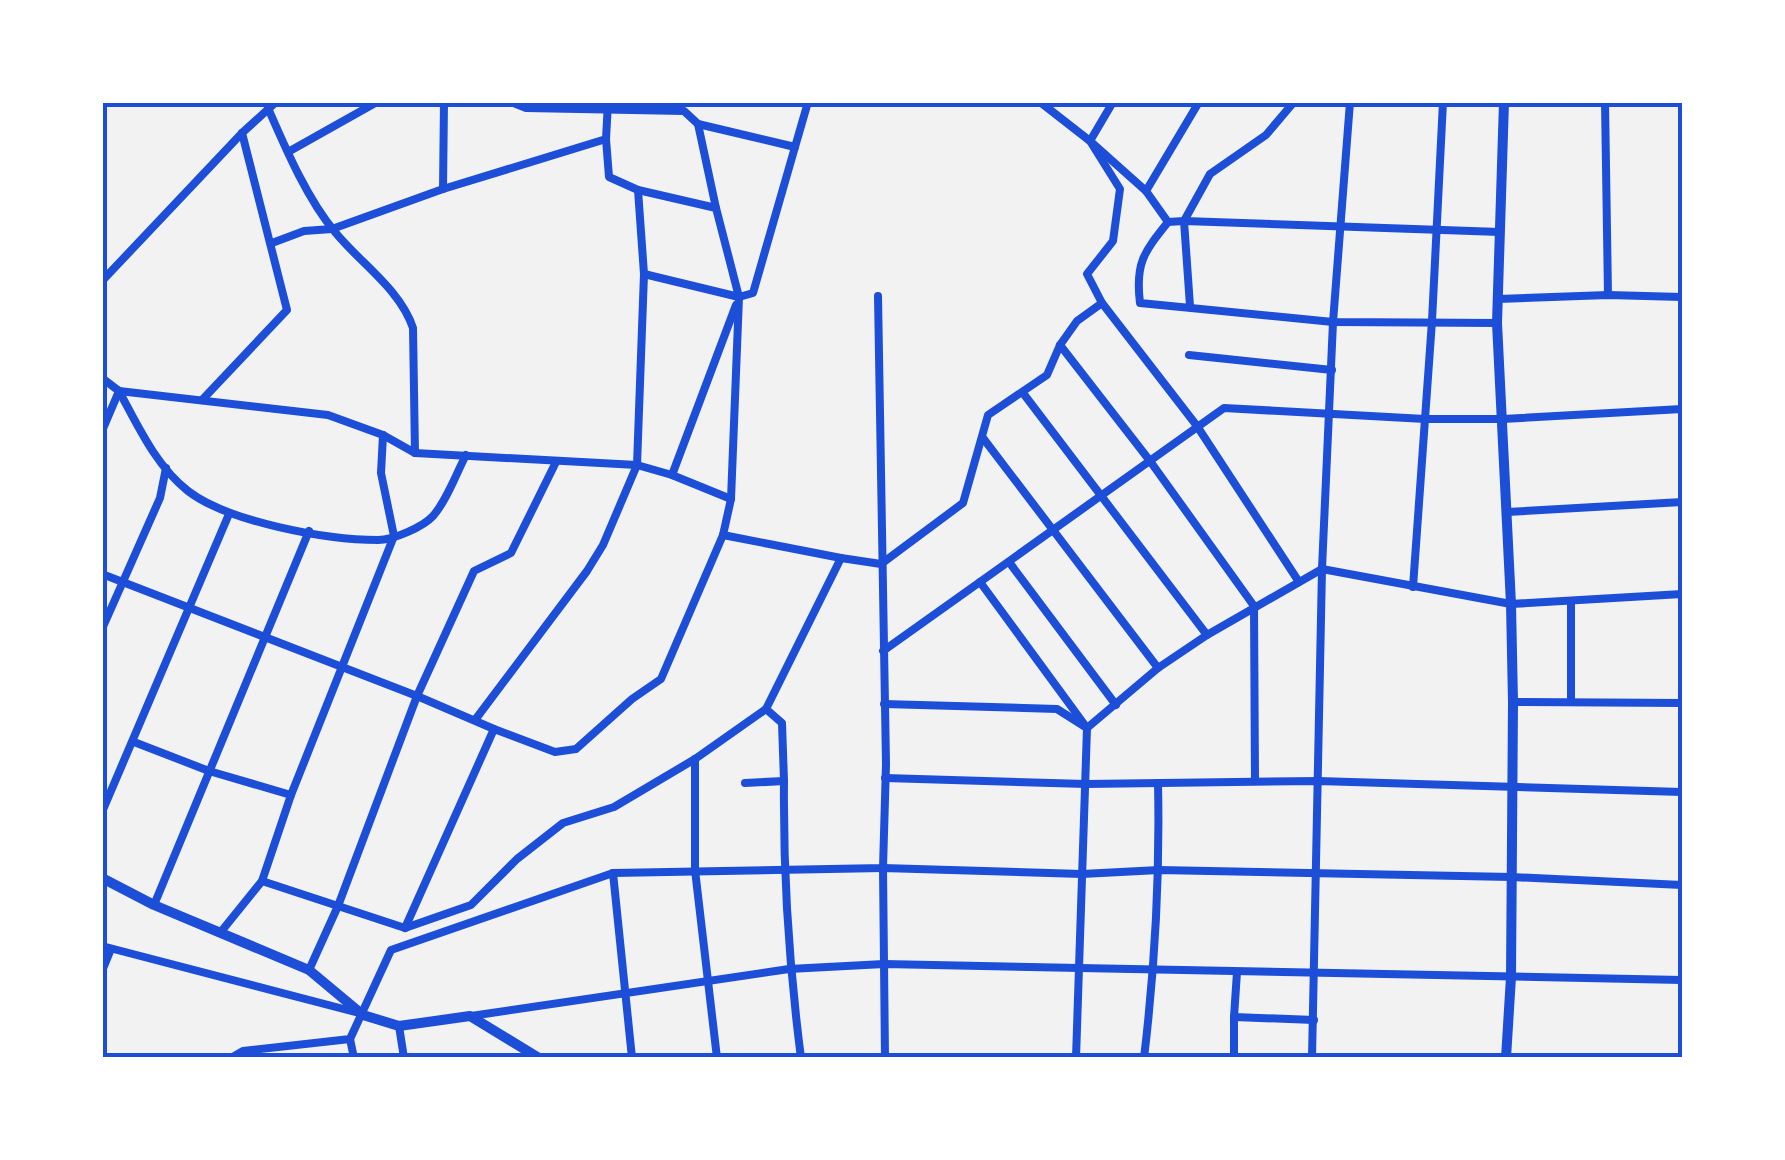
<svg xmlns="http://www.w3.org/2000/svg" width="1785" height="1160" font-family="'Work Sans',sans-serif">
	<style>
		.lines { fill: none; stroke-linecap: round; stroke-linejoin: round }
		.minor { stroke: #1d4ed8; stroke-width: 8 }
		.secondary { stroke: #1d4ed8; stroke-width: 10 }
		.neatline { fill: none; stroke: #1d4ed8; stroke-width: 4 }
	</style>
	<rect width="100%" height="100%" fill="#f2f2f2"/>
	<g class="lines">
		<g class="minor">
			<path d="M511,102l15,6 158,3 14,13 97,23 13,-45"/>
			<path d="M1040,102l50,39 30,48 -7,52 -26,33 15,29 95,123 102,156"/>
			<path d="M1113,102l-23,39 56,50 22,31c-24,30 -33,41 -28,81l193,19 164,1"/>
			<path d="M1605,102l3,193"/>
			<path d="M268,108c17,39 39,91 67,124 25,31 65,57 78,96l2,125"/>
			<path d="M698,124l18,84"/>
			<path d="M606,139l3,38 29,13 6,84 -7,191 35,10 59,24"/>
			<path d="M288,152l89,-50"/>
			<path d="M443,189l1,-87"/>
			<path d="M638,190l78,18 23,89 -95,-23"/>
			<path d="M1146,191l53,-89"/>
			<path d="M1168,222l16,-1 26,-47 56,-39 28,-33"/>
			<path d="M272,243l32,-12 28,-2 111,-40 163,-50 2,-37"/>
			<path d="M102,281l140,-148 34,-31"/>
			<path d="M739,297l14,-4 42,-146"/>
			<path d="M1498,299l110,-4 74,2"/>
			<path d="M1190,306l-6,-85 316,11"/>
			<path d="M1060,345l90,116 104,145 1,175"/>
			<path d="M1189,355l143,15"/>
			<path d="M102,378l17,13 209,24 55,20 32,18 222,12 -34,80 -16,26 -112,149"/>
			<path d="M119,391c19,35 37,75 69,100 40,31 139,49 190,49 15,0 45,-13 55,-24 14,-16 23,-42 33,-61"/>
			<path d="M1023,393l184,242"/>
			<path d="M202,400l85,-90 -45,-177"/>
			<path d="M102,431l17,-40"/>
			<path d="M983,438l175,230"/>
			<path d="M672,475l64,-170"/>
			<path d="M1507,512l175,-10"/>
			<path d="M723,535l118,23"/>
			<path d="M1009,562l107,143"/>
			<path d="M102,574l315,122 77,33 61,23 21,-3 56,-50 29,-20 62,-144 8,-36 8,-202"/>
			<path d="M980,582l107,146 -11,330"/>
			<path d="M1413,587l19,-266 11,-219"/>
			<path d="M1571,603v98"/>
			<path d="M102,629l58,-131 6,-30"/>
			<path d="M883,651l341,-243 201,11h78l179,-10"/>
			<path d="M1513,702l169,1"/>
			<path d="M884,704l173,5 30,19 71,-60 49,-33 115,-66 189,35 171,-10"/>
			<path d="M766,709l16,14 2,58"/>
			<path d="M134,742l75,29 82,24"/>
			<path d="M695,759v111l22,188"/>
			<path d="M885,778l201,6 232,-3 364,11"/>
			<path d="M745,783l39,-2c-1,94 5,184 17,277"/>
			<path d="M102,812l127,-298"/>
			<path d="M613,873l19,185"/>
			<path d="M262,881l143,47 66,-23 46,-46 46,-36 51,-16 81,-48 71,-50 75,-151 40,6 82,-61 25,-88 59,-40 13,-30 17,-24 25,-18"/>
			<path d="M154,905l155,-374"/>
			<path d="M405,928l89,-199"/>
			<path d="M220,933l42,-52 29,-86 103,-259 -13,-63 2,-38"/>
			<path d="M102,946l257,67"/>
			<path d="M309,970l29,-64 79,-210 57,-125 37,-18 45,-91"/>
			<path d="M102,971l9,-22"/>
			<path d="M1237,972l-3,45 80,3"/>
			<path d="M471,1016l318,-47 95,-5 798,16"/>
			<path d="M399,1026l5,32"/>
			<path d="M350,1039l4,19"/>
			<path d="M231,1058l12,-7 107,-12 41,-89 222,-77 270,-5 3,-104 -8,-468"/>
			<path d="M885,1058l-2,-190 199,6 77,-4 353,7 170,8"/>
			<path d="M1144,1058c11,-92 16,-182 14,-275"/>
			<path d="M1234,1058v-41"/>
			<path d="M1312,1058l10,-489 11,-247 17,-220"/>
		</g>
		<g class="secondary">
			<path d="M1504,102l-7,221 14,281 2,98 -2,275 -5,81"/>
			<path d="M102,878l52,27 155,65 54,45 36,11 71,-10 69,42"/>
		</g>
	</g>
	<rect width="1785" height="1160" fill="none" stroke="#ffffff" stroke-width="210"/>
	<rect x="105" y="105" width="1575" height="950" class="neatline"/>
</svg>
